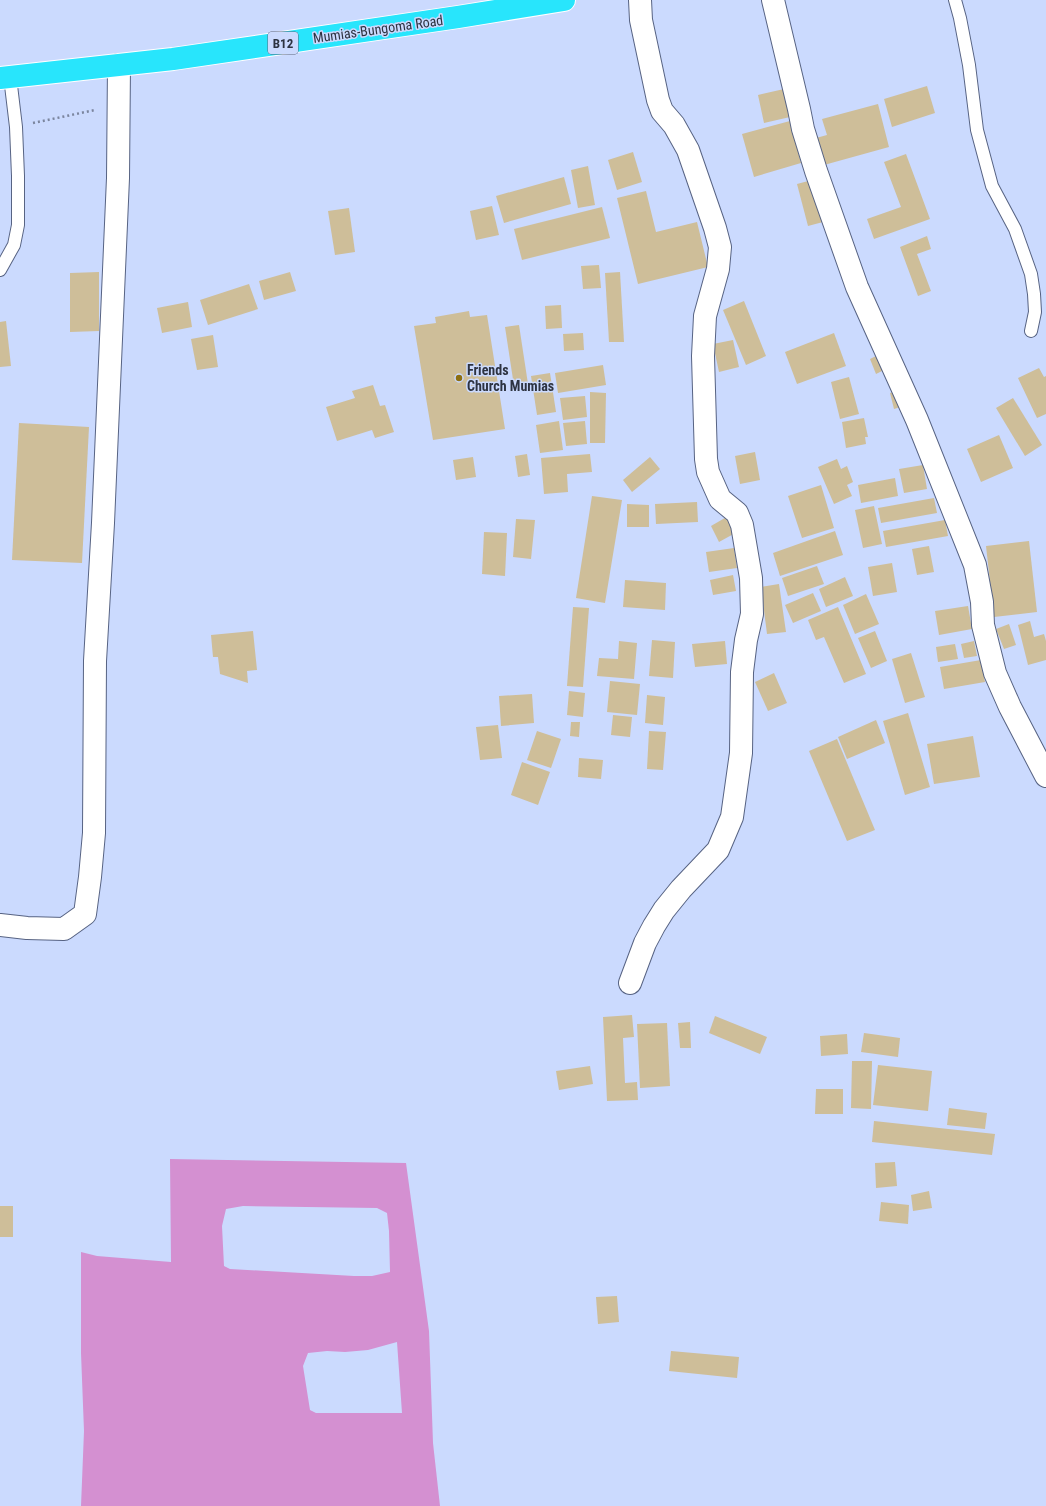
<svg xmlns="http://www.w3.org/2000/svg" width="1046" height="1506" font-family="'Roboto Condensed',sans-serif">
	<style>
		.forest { fill: #d490d1; fill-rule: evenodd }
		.building { fill: #cebe99 }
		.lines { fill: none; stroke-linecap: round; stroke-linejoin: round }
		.lane-casing { stroke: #576383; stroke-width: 14 }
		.street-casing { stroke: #576383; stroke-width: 24 }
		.highway-casing { stroke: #fff; stroke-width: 24 }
		.path { stroke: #7b859e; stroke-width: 2.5; stroke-dasharray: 2 3; stroke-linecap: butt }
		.lane { stroke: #fff; stroke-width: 12 }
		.street { stroke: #fff; stroke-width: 22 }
		.highway { stroke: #28e5fc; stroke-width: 22 }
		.poi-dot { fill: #8d6f12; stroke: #cbdafe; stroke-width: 1.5 }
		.labels { text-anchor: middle; stroke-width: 3; stroke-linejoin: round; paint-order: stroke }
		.shield { fill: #cbdafe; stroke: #5c657a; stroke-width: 1 }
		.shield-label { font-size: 13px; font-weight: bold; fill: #2d3341 }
		.street-label { font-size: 14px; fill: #2d3341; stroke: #cbdafe }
		.poi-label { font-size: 14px; font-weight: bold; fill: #2d3341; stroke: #cbdafe; text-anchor: start }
	</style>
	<rect width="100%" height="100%" fill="#cbdafe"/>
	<path class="forest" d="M170,1159l236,4 23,168 4,112 7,63h-359l3,-75 -3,-78v-101l16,4 74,6zM243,1206l134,2 10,5 2,18 1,41 -18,4h-18l-124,-7 -6,-3 -2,-40 4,-17zM397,1342l5,71h-86l-6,-3 -7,-44 5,-13 19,-2 18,1 23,-2z"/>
	<g class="building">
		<path d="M927,86l8,27 -43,14 -8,-28z"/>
		<path d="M784,89l6,28 -26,6 -6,-28z"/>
		<path d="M878,104l11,43 -65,18 -8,-27 11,-3 -5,-16z"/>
		<path d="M790,121l11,42 -47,14 -12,-43z"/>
		<path d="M633,152l9,30 -25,8 -9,-30z"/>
		<path d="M906,154l24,65 -56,20 -7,-20 34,-12 -17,-45z"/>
		<path d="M588,166l7,39 -17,3 -7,-38z"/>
		<path d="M564,177l7,27 -67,19 -8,-27z"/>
		<path d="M812,180l11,42 -15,4 -11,-42z"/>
		<path d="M646,191l10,41 41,-10 11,45 -70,17 -21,-86z"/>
		<path d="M492,206l7,29 -23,5 -6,-29z"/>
		<path d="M602,207l8,31 -88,22 -8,-31z"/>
		<path d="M349,208l6,44 -20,3 -7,-44z"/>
		<path d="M927,236l4,13 -14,5 14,37 -13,5 -18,-49z"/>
		<path d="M599,265l2,23 -18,1 -2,-23z"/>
		<path d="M99,272v59l-29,1v-59z"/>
		<path d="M290,272l6,19 -32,9 -5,-19z"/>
		<path d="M620,272l4,70h-15l-4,-69z"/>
		<path d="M249,284l9,25 -50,16 -8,-25z"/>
		<path d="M744,301l22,55 -20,9 -23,-55z"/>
		<path d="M188,302l4,25 -30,6 -5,-25z"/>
		<path d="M561,305l1,23 -16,1 -1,-23z"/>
		<path d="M469,311l1,6 17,-2 18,114 -72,11 -19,-114 22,-3 -1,-6z"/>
		<path d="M6,321l5,45 -11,1v-45z"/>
		<path d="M519,325l9,59 -14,2 -9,-59z"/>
		<path d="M583,333l1,17 -20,1 -1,-17z"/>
		<path d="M834,333l12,33 -49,18 -12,-32z"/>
		<path d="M213,335l5,32 -21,3 -6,-31z"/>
		<path d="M733,340l6,27 -20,5 -6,-28z"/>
		<path d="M882,353l6,15 -12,6 -6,-15z"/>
		<path d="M603,365l3,20 -48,8 -3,-20z"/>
		<path d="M1039,368l5,9 2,-1v38l-9,4 -19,-40z"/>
		<path d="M550,373l6,39 -19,3 -6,-39z"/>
		<path d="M849,377l10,37 -19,5 -9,-37z"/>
		<path d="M373,385l7,21 5,-1 9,27 -19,6 -3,-8 -35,11 -11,-34 29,-9 -3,-7z"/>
		<path d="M900,390l4,16 -10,3 -4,-16z"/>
		<path d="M590,392l16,1 -1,50h-15z"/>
		<path d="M585,396l2,21 -24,3 -3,-22z"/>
		<path d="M1013,398l29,47 -17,11 -29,-48z"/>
		<path d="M864,418l4,19h-3l1,7 -20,4 -4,-26z"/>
		<path d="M559,421l4,29 -23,3 -4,-28z"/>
		<path d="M585,421l2,23 -21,2 -3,-23z"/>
		<path d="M19,423l70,4 -7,136 -70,-3z"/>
		<path d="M999,435l14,33 -32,14 -14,-33z"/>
		<path d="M755,452l5,28 -20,4 -5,-28z"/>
		<path d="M527,454l3,21 -12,2 -3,-21z"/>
		<path d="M590,454l2,18 -25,2 1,18 -24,2 -3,-36z"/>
		<path d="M473,457l3,20 -20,3 -3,-20z"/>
		<path d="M650,457l10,12 -28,23 -9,-12z"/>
		<path d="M837,459l4,10 6,-3 6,16 -6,3 5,11 -18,8 -16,-37z"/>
		<path d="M923,465l4,24 -23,4 -5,-24z"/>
		<path d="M895,478l3,18 -37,7 -3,-18z"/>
		<path d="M821,485l13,43 -32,10 -14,-42z"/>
		<path d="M592,496l30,4 -17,103 -29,-5z"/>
		<path d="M934,498l3,15 -56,10 -3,-15z"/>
		<path d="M697,502l1,20 -42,2 -1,-20z"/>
		<path d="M627,504l22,1v22h-22z"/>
		<path d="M874,506l8,38 -19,4 -8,-38z"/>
		<path d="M730,515l9,16 -20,11 -8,-16z"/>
		<path d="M516,519l19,1 -4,39 -18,-2z"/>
		<path d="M945,520l3,16 -62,11 -3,-16z"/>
		<path d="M835,531l8,24 -63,21 -7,-23z"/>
		<path d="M484,532l23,1 -2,43 -23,-2z"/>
		<path d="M1029,541l8,71 -43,5 -8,-71z"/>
		<path d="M929,546l5,26 -17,3 -5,-26z"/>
		<path d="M734,548l3,20 -28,4 -3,-20z"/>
		<path d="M892,563l5,29 -24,4 -5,-29z"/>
		<path d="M817,566l7,18 -36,12 -6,-18z"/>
		<path d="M733,575l3,16 -23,4 -3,-15z"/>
		<path d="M845,577l8,19 -27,11 -7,-18z"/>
		<path d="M625,580l41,3 -1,27 -42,-3z"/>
		<path d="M779,584l7,48 -19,2 -6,-47z"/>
		<path d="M813,593l8,18 -28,12 -8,-18z"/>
		<path d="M866,594l13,30 -24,10 -12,-29z"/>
		<path d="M968,606l4,23 -33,6 -4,-24z"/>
		<path d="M573,607l16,1 -6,79 -16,-1z"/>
		<path d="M838,607l28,67 -22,9 -20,-46 -8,3 -8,-20z"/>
		<path d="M1030,621l4,16 10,-3 2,7v19l-18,5 -10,-40z"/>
		<path d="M1009,624l7,21 -12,4 -8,-20z"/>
		<path d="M253,631l4,39 -10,1 1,12 -28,-9 -2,-17h-5l-2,-22z"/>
		<path d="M875,631l12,30 -16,7 -13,-30z"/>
		<path d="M652,640l23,2 -2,36 -24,-2z"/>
		<path d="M619,641l18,2 -3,36 -37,-3 2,-18 19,1z"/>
		<path d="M725,641l2,23 -32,3 -3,-23z"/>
		<path d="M974,641l3,15 -13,2 -3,-14z"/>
		<path d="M955,644l3,15 -20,3 -2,-15z"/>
		<path d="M911,653l14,44 -20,6 -13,-44z"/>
		<path d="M981,660l4,22 -41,7 -4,-22z"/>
		<path d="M774,673l13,30 -19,8 -13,-29z"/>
		<path d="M610,681l30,3 -3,31 -30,-3z"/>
		<path d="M569,691l16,2 -2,24 -16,-2z"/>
		<path d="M532,694l2,29 -33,3 -2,-30z"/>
		<path d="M647,695l18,2 -2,28 -18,-2z"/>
		<path d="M908,713l22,74 -25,8 -22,-74z"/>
		<path d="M613,715l19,2 -2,20 -19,-2z"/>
		<path d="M876,720l9,23 -38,16 -9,-22z"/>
		<path d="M571,722h9l-1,15 -9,-1z"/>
		<path d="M498,725l4,33 -22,2 -4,-33z"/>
		<path d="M537,731l24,8 -10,29 -24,-8z"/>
		<path d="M649,731l17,1 -3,38 -16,-1z"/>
		<path d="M973,736l7,41 -46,7 -7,-40z"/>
		<path d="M837,739l38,91 -28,11 -38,-90z"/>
		<path d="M579,758l24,2 -2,19 -23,-2z"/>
		<path d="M522,762l28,10 -12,33 -27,-10z"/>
		<path d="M632,1015l2,22 -11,1 2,45 12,-1 1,18 -31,1 -4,-84z"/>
		<path d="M715,1016l52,21 -7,17 -51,-21z"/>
		<path d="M690,1022l1,26h-11l-2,-25z"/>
		<path d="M667,1023l3,63 -30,2 -3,-64z"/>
		<path d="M864,1033l36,5 -2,19 -37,-5z"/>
		<path d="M847,1034l1,20 -27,2 -1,-20z"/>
		<path d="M852,1061h20l-1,48 -20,-1z"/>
		<path d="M878,1065l54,6 -4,40 -55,-6z"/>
		<path d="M590,1066l3,18 -34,6 -3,-19z"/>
		<path d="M816,1089h27v25h-28z"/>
		<path d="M949,1108l38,5 -2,16 -38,-4z"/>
		<path d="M874,1121l121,13 -3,21 -120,-13z"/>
		<path d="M895,1162l2,24 -21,2 -1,-25z"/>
		<path d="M929,1191l3,17 -19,3 -2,-16z"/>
		<path d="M881,1202l28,3 -1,19 -29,-3z"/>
		<rect x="0" y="1206" width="13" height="31"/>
		<path d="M617,1296l2,26 -21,2 -2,-27z"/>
		<path d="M671,1351l68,6 -2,21 -68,-7z"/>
	</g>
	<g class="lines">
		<g class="lane-casing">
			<g id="lane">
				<path d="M955,0l5,18 9,47 8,65 15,56 23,43 16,45 3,20 1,18 -4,19"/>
				<path d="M0,270l14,-25 4,-20v-49l-2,-49 -6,-50"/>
			</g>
		</g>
		<g class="street-casing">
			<g id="street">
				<path d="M773,0l26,109 4,20 13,42 41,116 60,133 58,145 7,37 1,23 12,48 15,34 36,69"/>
				<path d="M0,925l27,3 37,1 21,-15 5,-37 4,-44 1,-172 8,-138 15,-345 1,-113"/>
				<path d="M630,983l15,-40 9,-17 10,-16 17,-21 37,-39 14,-33 9,-64 1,-81 4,-32 6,-26 -1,-36 -9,-53 -5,-12 -17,-14 -12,-27 -2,-13 -3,-103 2,-40 13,-47 2,-22 -5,-19 -27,-78 -14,-25 -12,-14 -4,-11 -17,-80 -1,-20"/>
			</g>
		</g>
		<g class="highway-casing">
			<path id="highway" d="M0,78l173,-19 285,-42 106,-17"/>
		</g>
		<path class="path" d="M33,123l62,-13"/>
		<use href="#lane" class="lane"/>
		<use href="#street" class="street"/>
		<use href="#highway" class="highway"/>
	</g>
	<circle class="poi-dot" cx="459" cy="378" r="4"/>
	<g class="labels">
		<rect class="shield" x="268" y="32" width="30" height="22" rx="3"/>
		<g class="shield-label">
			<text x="283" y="48">B12</text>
		</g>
		<g class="street-label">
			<text transform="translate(378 29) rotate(-8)" y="5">Mumias-Bungoma Road</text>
		</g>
		<g class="poi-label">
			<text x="467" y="375">Friends<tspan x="467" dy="16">Church Mumias</tspan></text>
		</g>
	</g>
</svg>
